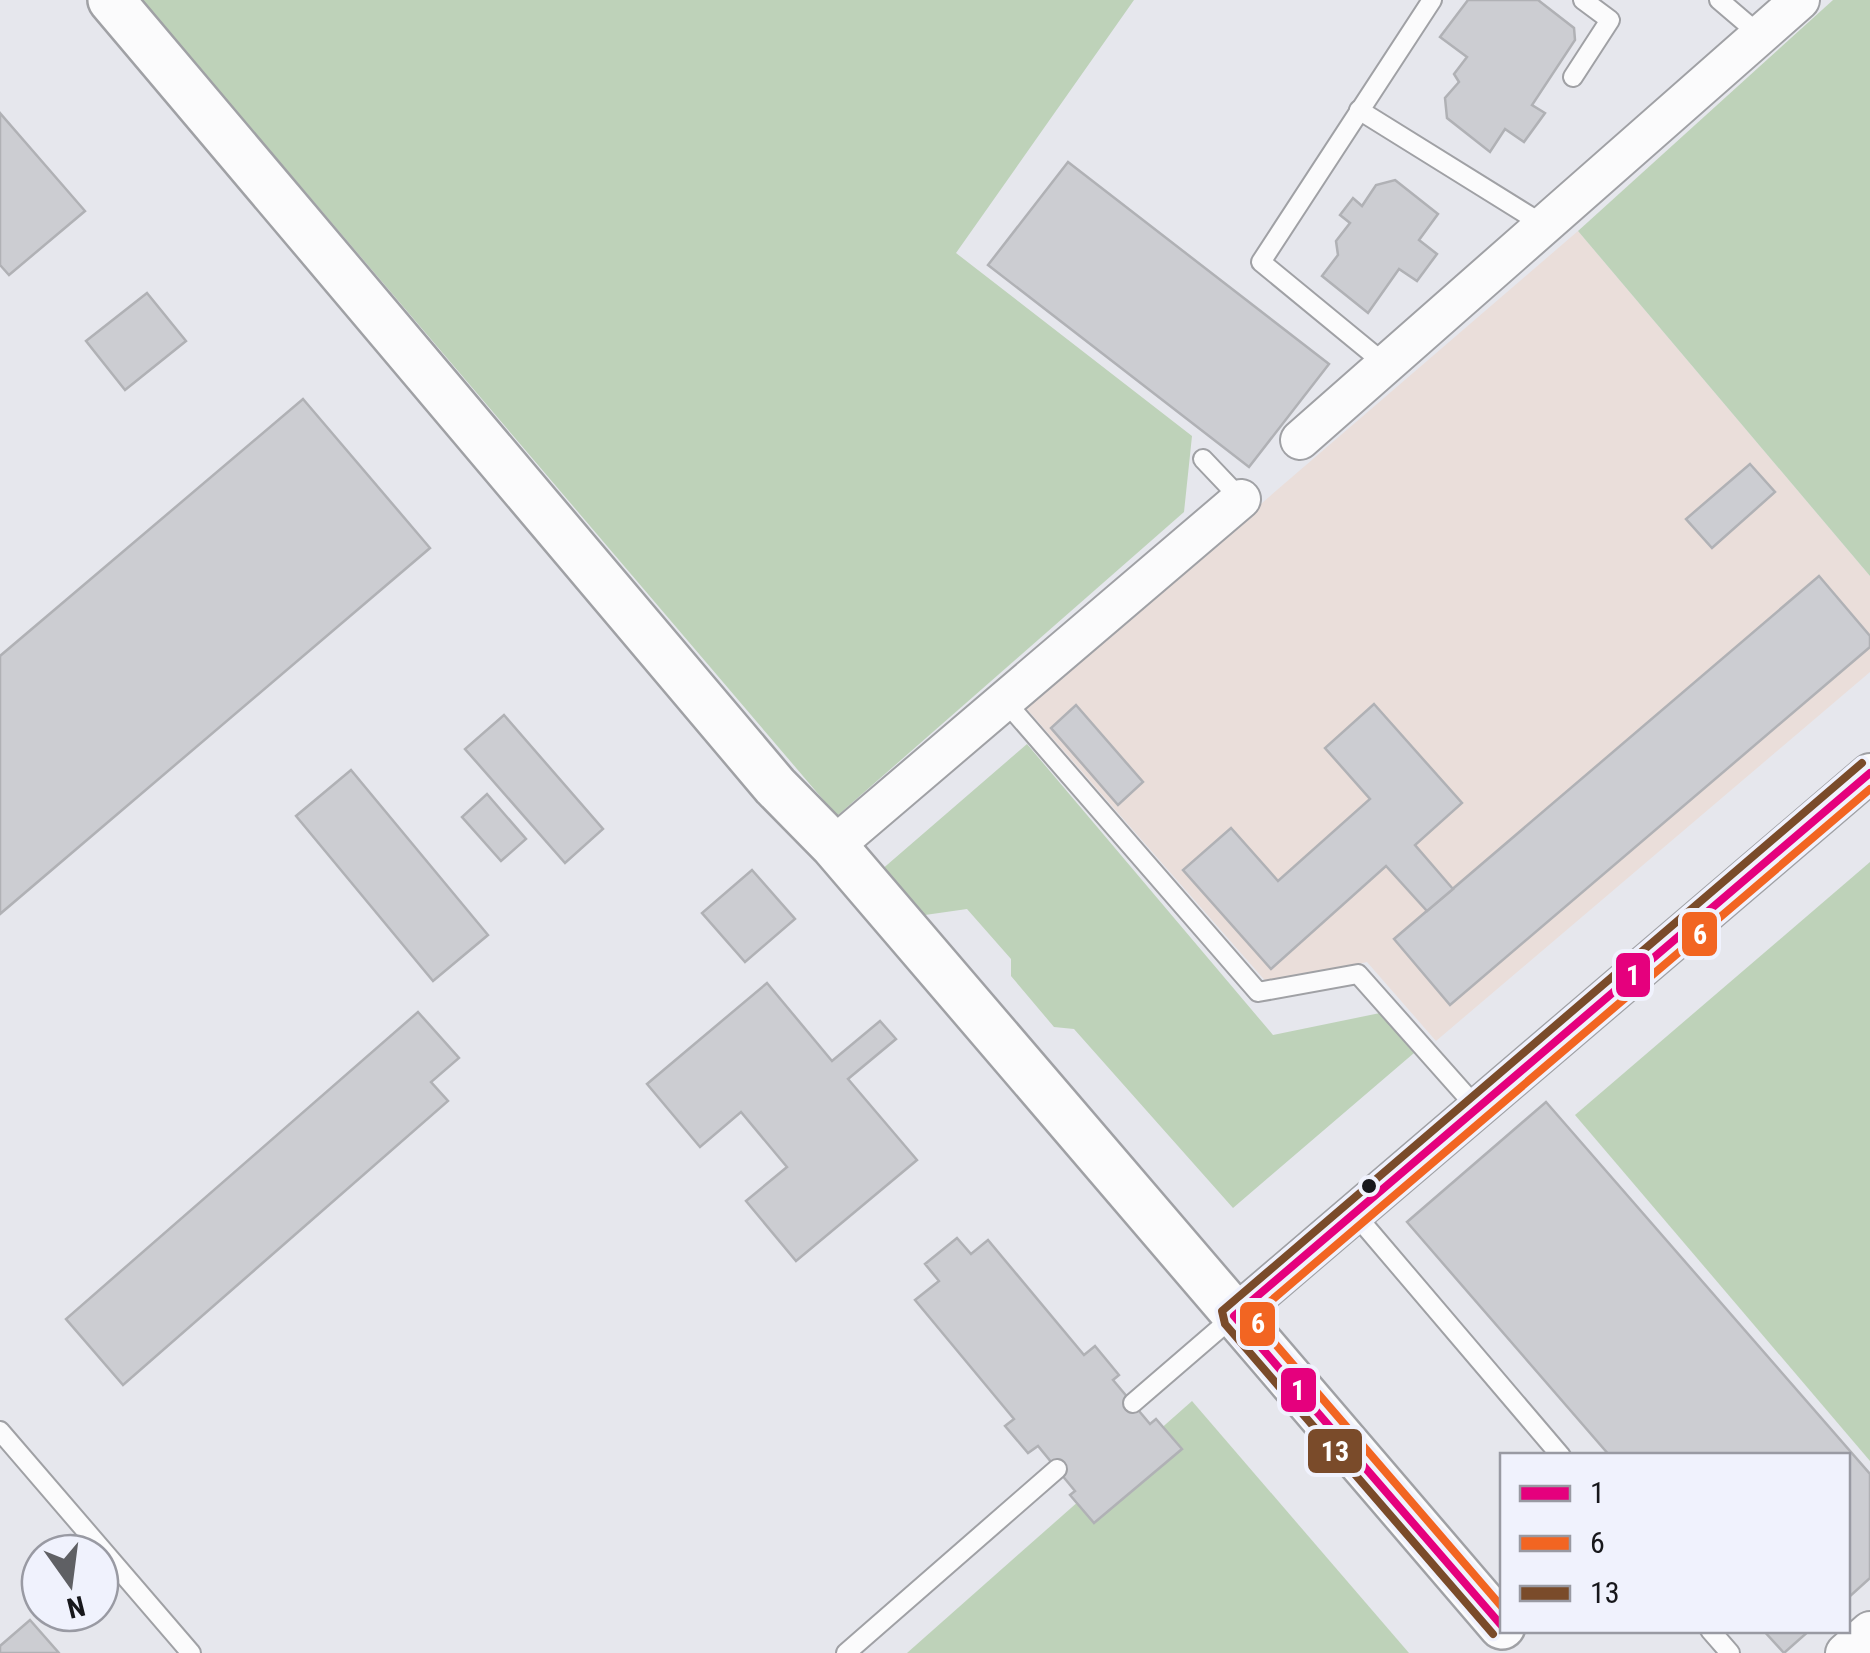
<svg xmlns="http://www.w3.org/2000/svg" width="1870" height="1653" font-family="'Roboto Condensed',sans-serif">
	<style>
		.commercial { fill: #eadeda }
		.green { fill: #bed2b9 }
		.building { fill: #cccdd2; stroke: #b0b1b5; stroke-width: 2.5 }
		.lines { fill: none; stroke-linecap: round; stroke-linejoin: round }
		.service-casing { stroke: #a0a1a5; stroke-width: 22 }
		.minor-casing { stroke: #a0a1a5; stroke-width: 42 }
		.tertiary-casing { stroke: #a0a1a5; stroke-width: 50 }
		.service { stroke: #fbfbfc; stroke-width: 18 }
		.minor { stroke: #fbfbfc; stroke-width: 38 }
		.tertiary { stroke: #fbfbfc; stroke-width: 45 }
		.bus-1-casing { stroke: #f0f2fd; stroke-width: 15 }
		.bus-2-casing { stroke: #f0f2fd; stroke-width: 15 }
		.bus-3-casing { stroke: #f0f2fd; stroke-width: 15 }
		.bus-1 { stroke: #e5007d; stroke-width: 8 }
		.bus-2 { stroke: #f26522; stroke-width: 8 }
		.bus-3 { stroke: #7a4b2a; stroke-width: 8 }
		.bus-dot { fill: #17171b; stroke: #f0f2fd; stroke-width: 4 }
		.line-badge { stroke: #f0f2fd; stroke-width: 4 }
		.badge-label { font-size: 28px; text-anchor: middle; font-weight: bold; fill: #fff }
	</style>
	<rect width="100%" height="100%" fill="#e6e7ed"/>
	<path class="commercial" d="M1578,231l292,345v96l-434,369 -69,-79 -98,23 -244,-278z"/>
	<g class="green">
		<path d="M142,0h992l-178,253 236,183 -8,76 -347,304z"/>
		<path d="M1833,0h37v576l-292,-345z"/>
		<path d="M1027,744l246,291 107,-22 34,40 -181,155 -159,-179 -20,-2 -43,-51v-17l-44,-50 -49,7 -38,-45z"/>
		<path d="M1870,862v599l-295,-346z"/>
		<path d="M1192,1401l217,252h-502z"/>
	</g>
	<g class="building">
		<path d="M1468,0h70l36,28 1,12 -43,65 13,8 -21,29 -19,-13 -15,23 -43,-34 -2,-20 14,-16 -5,-8 13,-17 -27,-20z"/>
		<path d="M0,113l85,98 -76,64 -9,-10z"/>
		<path d="M1068,162l261,202 -80,103 -261,-202z"/>
		<path d="M1395,180l43,34 -19,26 18,14 -20,27 -18,-12 -31,44 -46,-37 16,-21 -2,-14 14,-18 -10,-8 13,-17 9,8 14,-21z"/>
		<path d="M147,293l39,48 -61,49 -39,-49z"/>
		<path d="M303,399l127,149 -430,366v-258z"/>
		<path d="M1750,464l25,28 -63,56 -26,-29z"/>
		<path d="M1819,576l51,60v11l-420,358 -56,-66z"/>
		<path d="M1374,704l88,99 -47,42 38,44 -26,22 -41,-45 -115,103 -88,-99 48,-42 47,53 92,-82 -45,-51z"/>
		<path d="M1076,705l67,77 -25,23 -67,-77z"/>
		<path d="M504,715l99,114 -38,34 -100,-114z"/>
		<path d="M351,770l137,165 -55,46 -137,-165z"/>
		<path d="M487,794l39,45 -25,22 -39,-44z"/>
		<path d="M752,870l43,49 -50,43 -43,-49z"/>
		<path d="M767,983l65,78 48,-40 16,18 -48,40 69,81 -121,101 -50,-60 41,-34 -46,-55 -41,35 -53,-63z"/>
		<path d="M418,1012l41,46 -28,24 17,19 -325,284 -57,-66z"/>
		<path d="M1546,1102l324,372v104l-22,20v-142h-238l-203,-234z"/>
		<path d="M957,1238l14,16 17,-14 96,115 11,-9 24,29 -6,5 37,44 6,-5 26,30 -88,74 -24,-28 5,-4 -37,-45 -10,7 -23,-27 9,-7 -99,-119 24,-19 -14,-17z"/>
		<path d="M30,1620l29,33h-59v-7z"/>
		<path d="M1763,1630h47l-26,23z"/>
	</g>
	<g class="lines">
		<g class="service-casing">
			<g id="service">
				<path d="M1719,0l41,35"/>
				<path d="M1573,77l37,-57 -27,-20"/>
				<path d="M1359,110l185,115"/>
				<path d="M1385,364l-124,-102 171,-262"/>
				<path d="M1203,459l38,40"/>
				<path d="M1005,701l253,291 100,-18 119,134"/>
				<path d="M1354,1213l207,243"/>
				<path d="M1133,1403l101,-87"/>
				<path d="M0,1431l191,222"/>
				<path d="M1710,1630l20,23"/>
				<path d="M846,1653l211,-184"/>
			</g>
		</g>
		<g class="minor-casing">
			<g id="minor">
				<path d="M1300,440l500,-440"/>
				<path d="M834,846l407,-347"/>
				<path d="M1234,1316l636,-543"/>
				<path d="M1845,1653l25,-22"/>
			</g>
		</g>
		<g class="tertiary-casing">
			<path id="tertiary" d="M111,0l664,786 59,60 668,780"/>
		</g>
		<use href="#service" class="service"/>
		<use href="#minor" class="minor"/>
		<use href="#tertiary" class="tertiary"/>
		<g class="bus-1-casing">
			<path id="bus-1" d="M1502,1626l-268,-310 636,-543"/>
		</g>
		<g class="bus-2-casing">
			<path id="bus-2" d="M1502,1607l-250,-290 618,-528"/>
		</g>
		<g class="bus-3-casing">
			<path id="bus-3" d="M1493,1634l-268,-310 -3,-13 640,-548"/>
		</g>
		<use href="#bus-1" class="bus-1"/>
		<use href="#bus-2" class="bus-2"/>
		<use href="#bus-3" class="bus-3"/>
	</g>
	<circle class="bus-dot" cx="1369" cy="1186" r="9"/>
	<g class="line-badge">
		<rect x="1680" y="910" width="39" height="48" rx="10" fill="#f26522"/>
		<rect x="1614" y="951" width="38" height="48" rx="10" fill="#e5007d"/>
		<rect x="1238" y="1300" width="39" height="48" rx="10" fill="#f26522"/>
		<rect x="1279" y="1366" width="39" height="48" rx="10" fill="#e5007d"/>
		<rect x="1306" y="1427" width="58" height="48" rx="10" fill="#7a4b2a"/>
	</g>
	<g class="badge-label">
		<text x="1700" y="944">6</text>
		<text x="1633" y="985">1</text>
		<text x="1258" y="1333">6</text>
		<text x="1298" y="1400">1</text>
		<text x="1335" y="1461">13</text>
	</g>
	<rect x="1500" y="1453" width="350" height="180" fill="#f0f2fd" stroke="#999aa3" stroke-width="2.5"/>
	<rect x="1520" y="1486" width="50" height="15" fill="#e5007d" stroke="#999aa3" stroke-width="2.5"/>
	<text x="1590" y="1503" font-size="30" fill="#17171b">1</text>
	<rect x="1520" y="1536" width="50" height="15" fill="#f26522" stroke="#999aa3" stroke-width="2.5"/>
	<text x="1590" y="1553" font-size="30" fill="#17171b">6</text>
	<rect x="1520" y="1586" width="50" height="15" fill="#7a4b2a" stroke="#999aa3" stroke-width="2.5"/>
	<text x="1590" y="1603" font-size="30" fill="#17171b">13</text>
	<g transform="translate(70 1583) rotate(166)"><circle r="48" fill="#f0f2fd" stroke="#999aa3" stroke-width="2.5"/>
	<path d="M0-8L18 38L0 25L-18 38Z" fill="#5f6064"/>
	<text y="-15" font-size="28" font-weight="bold" text-anchor="middle" fill="#17171b">N</text>
	</g>
</svg>
